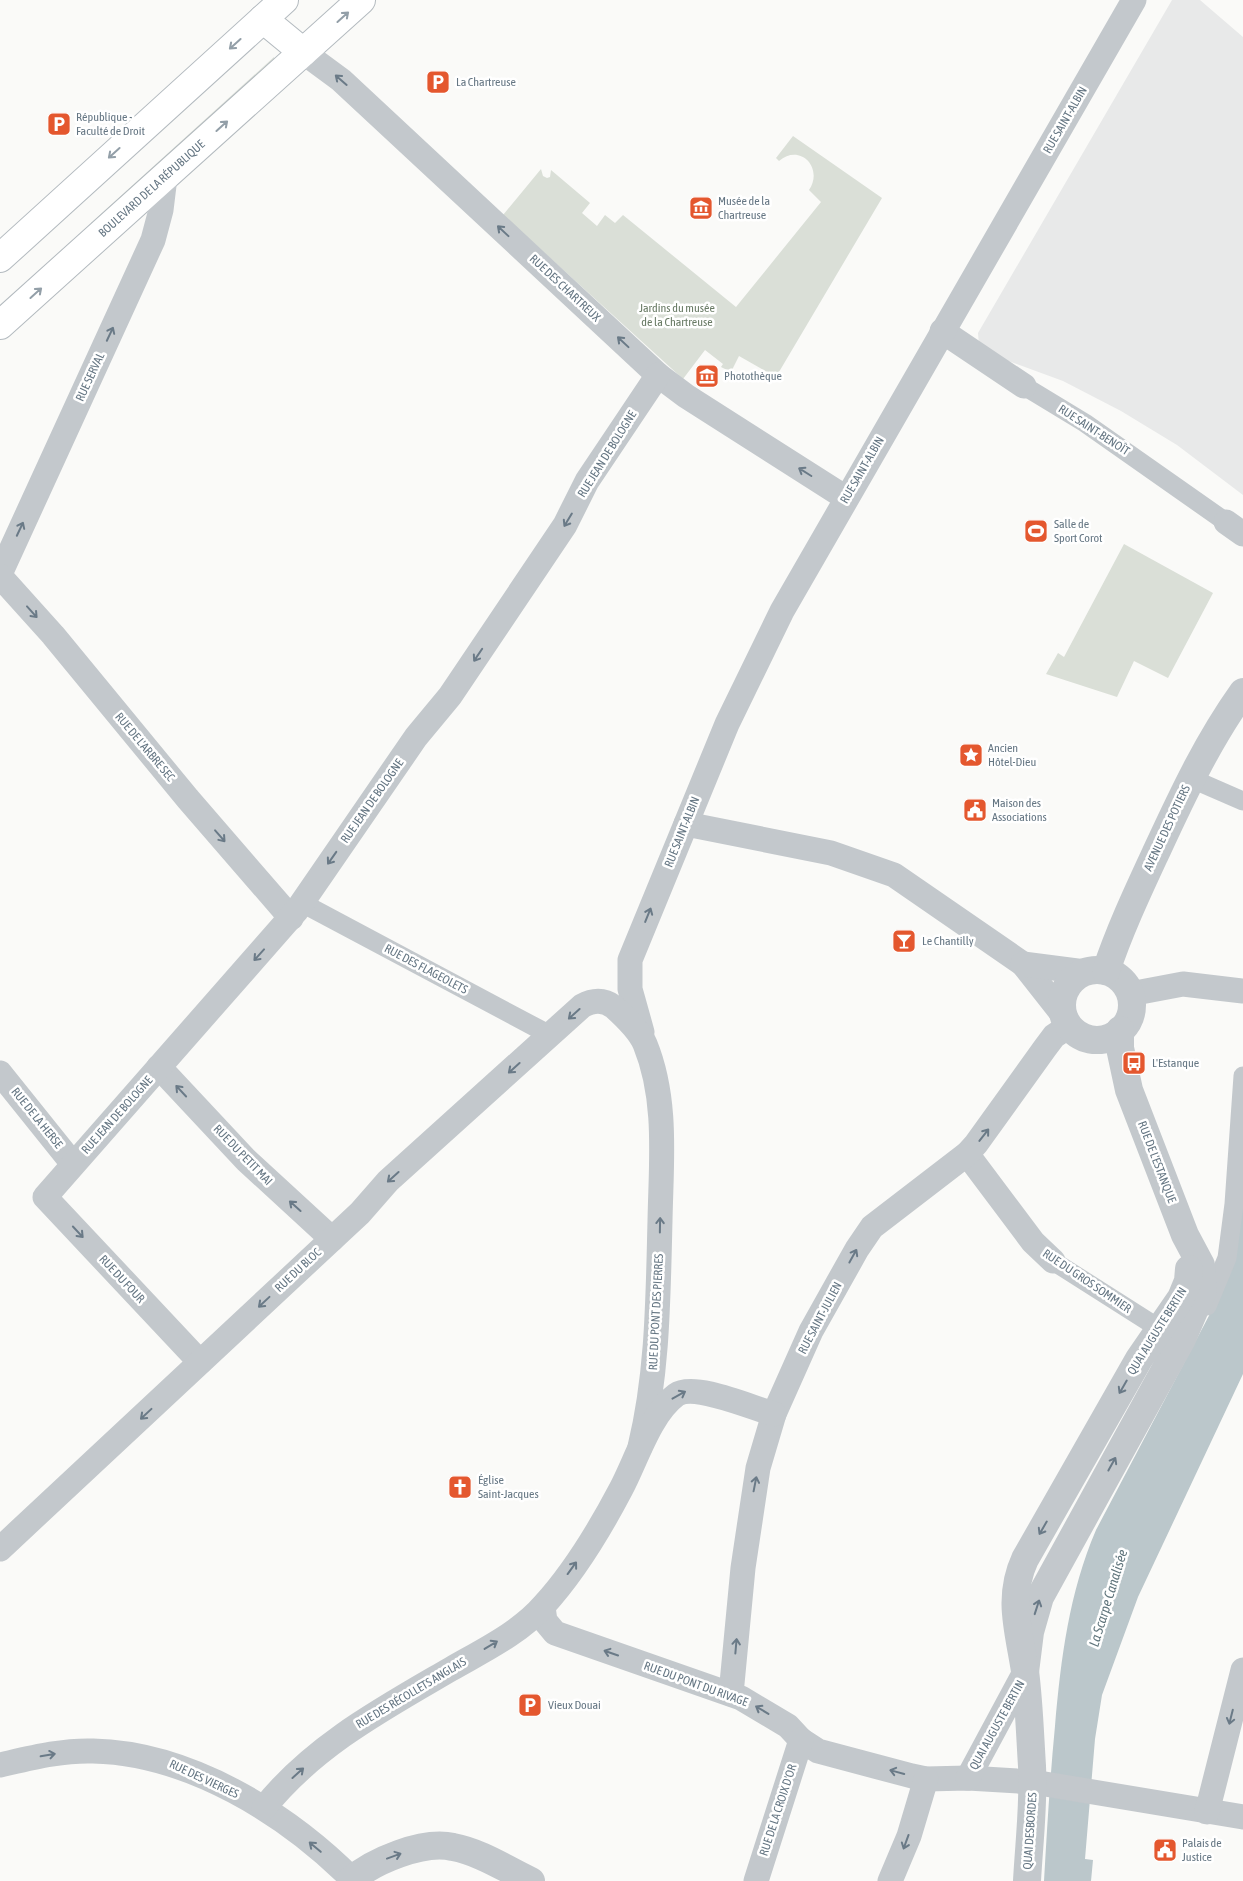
<svg xmlns="http://www.w3.org/2000/svg" width="1243" height="1881" font-family="'Asap Condensed',sans-serif">
	<style>
		.built { fill: #e8e9e9 }
		.green { fill: #dadfd7 }
		.water { fill: #bbc7cb }
		.lines { fill: none; stroke-linecap: round; stroke-linejoin: round }
		.secondary-casing { stroke: #b3babf; stroke-width: 30 }
		.pedestrian { stroke: #c3c8cc; stroke-width: 19 }
		.minor { stroke: #c3c8cc; stroke-width: 25 }
		.tertiary { stroke: #c3c8cc; stroke-width: 28 }
		.secondary { stroke: #fff; stroke-width: 28 }
		.oneway { stroke: #939fa8 }
		.oneway2 { stroke: #6a7a87 }
		.labels { text-anchor: middle; stroke-width: 5; stroke-linejoin: round; paint-order: stroke }
		.poi-label { font-size: 12px; fill: #657683; stroke: #fff; text-anchor: start }
		.street-label { font-size: 12px; fill: #657683; stroke: #fff }
		.park-label { font-size: 12px; fill: #687a64; stroke: #fff }
		.water-label { font-size: 14px; font-style: italic; fill: #60757c; stroke: #fff }
	</style>
	<rect width="100%" height="100%" fill="#fafaf8"/>
	<path class="built" d="M1172,0h28l43,37v458l-66,-50 -56,-34 -58,-30 -63,-23 -21,-13 -1,-12z"/>
	<g class="green">
		<path d="M274,57l1,7 -177,166 -7,-7z"/>
		<path d="M793,136l89,62 -106,179 -37,-21 -8,16 -10,-5 2,-3 -18,-14 -22,29 -180,-164 38,-46 2,7 4,2 3,-1 1,-7 39,33 -8,10 15,13 8,-11 10,8 8,-8 113,92 85,-105 -12,-12c15,-22 -9,-47 -30,-29l-3,-3z"/>
		<path d="M1124,544l89,49 -45,85 -34,-17 -17,36 -71,-23 12,-21 6,4z"/>
	</g>
	<path class="water" d="M1243,1134v240l-105,223 -36,98 -7,44 -10,120 8,1 -2,21h-47c3,-52 6,-103 11,-155 6,-68 14,-133 41,-196l126,-239z"/>
	<g class="lines">
		<g class="secondary-casing">
			<g id="secondary">
				<path d="M263,19l40,33"/>
				<path d="M0,258l284,-258"/>
				<path id="s1" d="M0,325l361,-325"/>
			</g>
		</g>
		<g class="pedestrian">
			<path d="M1024,386l61,37 141,99"/>
			<path d="M1190,778l53,23"/>
			<path d="M302,903l248,132"/>
			<path d="M1053,1261l107,68"/>
			<path d="M1207,1306l20,-48 7,-54 9,-128"/>
		</g>
		<g class="minor">
			<path d="M303,52l38,28 317,295 28,21 160,102"/>
			<path d="M942,331l82,55"/>
			<path d="M1226,522l17,12"/>
			<path d="M0,574l153,-334 8,-30 4,-33"/>
			<path d="M0,576l53,59 135,164 103,119"/>
			<path d="M686,824l145,29 63,22 129,89 41,52"/>
			<path d="M1023,964l62,8"/>
			<path d="M1130,994l53,-10 60,7"/>
			<path d="M642,1032l-12,-43v-29l97,-236 55,-113 352,-611"/>
			<path d="M159,1067l87,93 86,79"/>
			<path d="M0,1073l73,91"/>
			<path d="M967,1154l66,88 20,19"/>
			<path d="M200,1362l-155,-165 252,-287 119,-173 34,-41 115,-171 22,-44 71,-106"/>
			<path d="M0,1549l360,-336 28,-32 194,-175c11,-6 21,-7 32,1 10,9 26,25 31,37 23,56 16,119 15,177 -2,76 -2,152 -20,226"/>
			<path d="M543,1607l2,14 10,12 186,65 47,28 13,14 17,11 94,25 14,3 42,-1 65,4 210,35"/>
			<path d="M731,1694l12,-126 15,-100 16,-54 37,-83 46,-82 15,-22 95,-73 9,-10 69,-96 9,-12 15,-10"/>
			<path d="M0,1765c31,-7 62,-15 93,-14 96,2 193,62 259,128"/>
			<path d="M968,1778l57,-106"/>
			<path d="M264,1808c49,-62 120,-100 187,-139 31,-18 69,-36 93,-64 31,-34 56,-76 77,-116 15,-28 29,-75 55,-94 18,-13 76,13 98,19"/>
			<path d="M1207,1812l36,-142"/>
			<path d="M756,1881l45,-141"/>
			<path d="M890,1881l19,-45 17,-57"/>
		</g>
		<g class="tertiary">
			<circle cx="1097" cy="1005" r="35"/>
			<path d="M1106,971c14,-42 33,-82 52,-123 25,-54 50,-107 85,-156"/>
			<path d="M1025,1672l5,-40 10,-35 142,-258 21,-49 -2,-25 -16,-30 -56,-145 -9,-42v-18"/>
			<path d="M350,1881c23,-20 73,-41 103,-34 27,5 53,22 78,34"/>
			<path d="M1027,1881c2,-38 7,-77 5,-115 -2,-31 -3,-64 -7,-95 -6,-40 -18,-73 0,-112l114,-200 42,-61 7,-17 1,-12"/>
		</g>
		<use href="#secondary" class="secondary"/>
	</g>
	<defs><path id="oneway-shaft" d="M-6 0H5M1.5-3L5.5 0L1.5 3" fill="none" stroke-width="1.6" stroke-linecap="round" stroke-linejoin="round" transform="scale(1.25)"/></defs>
	<g class="oneway">
		<use href="#oneway-shaft" transform="translate(343 17) rotate(-42)"/>
		<use href="#oneway-shaft" transform="translate(235 44) rotate(138)"/>
		<use href="#oneway-shaft" transform="translate(222 126) rotate(-42)"/>
		<use href="#oneway-shaft" transform="translate(114 153) rotate(138)"/>
		<use href="#oneway-shaft" transform="translate(36 293) rotate(-42)"/>
	</g>
	<g class="oneway2">
		<use href="#oneway-shaft" transform="translate(341 80) rotate(-139)"/>
		<use href="#oneway-shaft" transform="translate(503 231) rotate(-137)"/>
		<use href="#oneway-shaft" transform="translate(110 334) rotate(-65)"/>
		<use href="#oneway-shaft" transform="translate(623 342) rotate(-137)"/>
		<use href="#oneway-shaft" transform="translate(805 472) rotate(-148)"/>
		<use href="#oneway-shaft" transform="translate(568 520) rotate(121)"/>
		<use href="#oneway-shaft" transform="translate(20 529) rotate(-65)"/>
		<use href="#oneway-shaft" transform="translate(32 612) rotate(48)"/>
		<use href="#oneway-shaft" transform="translate(478 655) rotate(124)"/>
		<use href="#oneway-shaft" transform="translate(220 836) rotate(49)"/>
		<use href="#oneway-shaft" transform="translate(332 858) rotate(125)"/>
		<use href="#oneway-shaft" transform="translate(648 915) rotate(-68)"/>
		<use href="#oneway-shaft" transform="translate(259 955) rotate(132)"/>
		<use href="#oneway-shaft" transform="translate(574 1014) rotate(138)"/>
		<use href="#oneway-shaft" transform="translate(514 1068) rotate(138)"/>
		<use href="#oneway-shaft" transform="translate(181 1091) rotate(-133)"/>
		<use href="#oneway-shaft" transform="translate(984 1135) rotate(-52)"/>
		<use href="#oneway-shaft" transform="translate(393 1177) rotate(138)"/>
		<use href="#oneway-shaft" transform="translate(295 1206) rotate(-138)"/>
		<use href="#oneway-shaft" transform="translate(660 1225) rotate(-89)"/>
		<use href="#oneway-shaft" transform="translate(78 1232) rotate(47)"/>
		<use href="#oneway-shaft" transform="translate(853 1256) rotate(-61)"/>
		<use href="#oneway-shaft" transform="translate(264 1302) rotate(137)"/>
		<use href="#oneway-shaft" transform="translate(1123 1387) rotate(120)"/>
		<use href="#oneway-shaft" transform="translate(679 1395) rotate(-29)"/>
		<use href="#oneway-shaft" transform="translate(146 1414) rotate(137)"/>
		<use href="#oneway-shaft" transform="translate(1112 1464) rotate(-61)"/>
		<use href="#oneway-shaft" transform="translate(755 1484) rotate(-79)"/>
		<use href="#oneway-shaft" transform="translate(1043 1528) rotate(120)"/>
		<use href="#oneway-shaft" transform="translate(572 1568) rotate(-54)"/>
		<use href="#oneway-shaft" transform="translate(1037 1607) rotate(-72)"/>
		<use href="#oneway-shaft" transform="translate(491 1645) rotate(-31)"/>
		<use href="#oneway-shaft" transform="translate(736 1646) rotate(-85)"/>
		<use href="#oneway-shaft" transform="translate(611 1653) rotate(-161)"/>
		<use href="#oneway-shaft" transform="translate(762 1710) rotate(-149)"/>
		<use href="#oneway-shaft" transform="translate(1231 1717) rotate(104)"/>
		<use href="#oneway-shaft" transform="translate(48 1755) rotate(-10)"/>
		<use href="#oneway-shaft" transform="translate(897 1772) rotate(-165)"/>
		<use href="#oneway-shaft" transform="translate(298 1773) rotate(-42)"/>
		<use href="#oneway-shaft" transform="translate(906 1842) rotate(110)"/>
		<use href="#oneway-shaft" transform="translate(315 1847) rotate(-140)"/>
		<use href="#oneway-shaft" transform="translate(394 1856) rotate(-20)"/>
	</g>
	<defs>
		<g id="parking-square" transform="scale(1.25)"><rect x="-9" y="-9" width="18" height="18" rx="4" fill="#e4572e" stroke="#fff"/><path d="M-3.5-5.5H1a3.5 3.5 0 0 1 0 7H-1V5.5H-3.5ZM-1-3.4V-.6H.8a1.4 1.4 0 0 0 0-2.8Z" fill="#fff"/></g>
		<g id="museum-square" transform="scale(1.25)"><rect x="-9" y="-9" width="18" height="18" rx="4" fill="#e4572e" stroke="#fff"/><path d="M0-6L6-3V-2H-6V-3ZM-5-1h2V3h-2ZM-1-1h2V3h-2ZM3-1h2V3H3ZM-6 4H6V6H-6Z" fill="#fff"/></g>
		<g id="stadium-square" transform="scale(1.25)"><rect x="-9" y="-9" width="18" height="18" rx="4" fill="#e4572e" stroke="#fff"/><path d="M0-5a6.5 5 0 1 0 0 10a6.5 5 0 1 0 0-10ZM-3.5-1.8h7v3.6h-7Z" fill="#fff"/></g>
		<g id="sight-square" transform="scale(1.25)"><rect x="-9" y="-9" width="18" height="18" rx="4" fill="#e4572e" stroke="#fff"/><path d="M0-6L1.8-2.2L6-1.7L2.9 1.2L3.7 5.4L0 3.3L-3.7 5.4L-2.9 1.2L-6-1.7L-1.8-2.2Z" fill="#fff"/></g>
		<g id="civic-square" transform="scale(1.25)"><rect x="-9" y="-9" width="18" height="18" rx="4" fill="#e4572e" stroke="#fff"/><path d="M-.6-6.5H3V-4.5H.6V-3L4-1V1h2V6H-6V1h2V-1L-.6-3ZM-1.2 2.5V6h2.4V2.5Z" fill="#fff"/></g>
		<g id="bar-square" transform="scale(1.25)"><rect x="-9" y="-9" width="18" height="18" rx="4" fill="#e4572e" stroke="#fff"/><path d="M-6-5H6L.8 .8V4.5H3.5V6h-7V4.5H-.8V.8Z" fill="#fff"/></g>
		<g id="bus-square" transform="scale(1.25)"><rect x="-9" y="-9" width="18" height="18" rx="4" fill="#e4572e" stroke="#fff"/><path d="M-5-6H5V4H4V6H2V4H-2V6H-4V4H-5ZM-3.5-4V0h7V-4ZM-3.5 1.2v1.5H-2V1.2ZM2 1.2v1.5H3.5V1.2Z" fill="#fff"/></g>
		<g id="church-square" transform="scale(1.25)"><rect x="-9" y="-9" width="18" height="18" rx="4" fill="#e4572e" stroke="#fff"/><path d="M-1.2-6h2.4v3.5h3.3v2.4h-3.3V6h-2.4V-.1h-3.3v-2.4h3.3Z" fill="#fff"/></g>
	</defs>
	<g fill-rule="evenodd">
		<use href="#parking-square" x="438" y="82"/>
		<use href="#parking-square" x="59" y="124"/>
		<use href="#museum-square" x="701" y="208"/>
		<use href="#museum-square" x="707" y="376"/>
		<use href="#stadium-square" x="1036" y="531"/>
		<use href="#sight-square" x="971" y="755"/>
		<use href="#civic-square" x="975" y="810"/>
		<use href="#bar-square" x="904" y="941"/>
		<use href="#bus-square" x="1134" y="1063"/>
		<use href="#church-square" x="460" y="1487"/>
		<use href="#parking-square" x="530" y="1705"/>
		<use href="#civic-square" x="1165" y="1850"/>
	</g>
	<g class="labels">
		<g class="poi-label">
			<text x="456" y="86">La Chartreuse</text>
			<text x="76" y="121">République -<tspan x="76" dy="14">Faculté de Droit</tspan></text>
			<text x="718" y="205">Musée de la<tspan x="718" dy="14">Chartreuse</tspan></text>
			<text x="724" y="380">Photothèque</text>
			<text x="1054" y="528">Salle de<tspan x="1054" dy="14">Sport Corot</tspan></text>
			<text x="988" y="752">Ancien<tspan x="988" dy="14">Hôtel-Dieu</tspan></text>
			<text x="992" y="807">Maison des<tspan x="992" dy="14">Associations</tspan></text>
			<text x="922" y="945">Le Chantilly</text>
			<text x="1152" y="1067">L'Estanque</text>
			<text x="478" y="1484">Église<tspan x="478" dy="14">Saint-Jacques</tspan></text>
			<text x="548" y="1709">Vieux Douai</text>
			<text x="1182" y="1847">Palais de<tspan x="1182" dy="14">Justice</tspan></text>
		</g>
		<g class="street-label">
			<text transform="translate(1065 120) rotate(-60)" y="4">RUE SAINT-ALBIN</text>
			<text dy="4" stroke="none"><textPath href="#s1" startOffset="204">BOULEVARD DE LA RÉPUBLIQUE</textPath></text>
			<text transform="translate(565 288) rotate(43)" y="4">RUE DES CHARTREUX</text>
			<text transform="translate(90 377) rotate(-65)" y="4">RUE SERVAL</text>
			<text transform="translate(1094 430) rotate(33)" y="4">RUE SAINT-BENOÏT</text>
			<text transform="translate(607 454) rotate(-58)" y="4">RUE JEAN DE BOLOGNE</text>
			<text transform="translate(862 470) rotate(-60)" y="4">RUE SAINT-ALBIN</text>
			<text transform="translate(145 747) rotate(50)" y="4">RUE DE L'ARBRE SEC</text>
			<text transform="translate(372 801) rotate(-55)" y="4">RUE JEAN DE BOLOGNE</text>
			<text transform="translate(1167 828) rotate(-65)" y="4">AVENUE DES POTIERS</text>
			<text transform="translate(682 832) rotate(-68)" y="4">RUE SAINT-ALBIN</text>
			<text transform="translate(426 969) rotate(28)" y="4">RUE DES FLAGEOLETS</text>
			<text transform="translate(117 1115) rotate(-48)" y="4">RUE JEAN DE BOLOGNE</text>
			<text transform="translate(37 1118) rotate(51)" y="4">RUE DE LA HERSE</text>
			<text transform="translate(243 1155) rotate(46)" y="4">RUE DU PETIT MAI</text>
			<text transform="translate(1157 1162) rotate(69)" y="4">RUE DE L'ESTANQUE</text>
			<text transform="translate(298 1270) rotate(-43)" y="4">RUE DU BLOC</text>
			<text transform="translate(122 1279) rotate(47)" y="4">RUE DU FOUR</text>
			<text transform="translate(1087 1281) rotate(34)" y="4">RUE DU GROS SOMMIER</text>
			<text transform="translate(656 1312) rotate(-87)" y="4">RUE DU PONT DES PIERRES</text>
			<text transform="translate(820 1318) rotate(-62)" y="4">RUE SAINT-JULIEN</text>
			<text transform="translate(1157 1331) rotate(-58)" y="4">QUAI AUGUSTE BERTIN</text>
			<text transform="translate(696 1684) rotate(20)" y="4">RUE DU PONT DU RIVAGE</text>
			<text transform="translate(411 1693) rotate(-31)" y="4">RUE DES RÉCOLLETS ANGLAIS</text>
			<text transform="translate(997 1725) rotate(-61)" y="4">QUAI AUGUSTE BERTIN</text>
			<text transform="translate(204 1779) rotate(25)" y="4">RUE DES VIERGES</text>
			<text transform="translate(778 1810) rotate(-72)" y="4">RUE DE LA CROIX D'OR</text>
			<text transform="translate(1030 1831) rotate(-86)" y="4">QUAI DESBORDES</text>
		</g>
		<g class="park-label">
			<text x="677" y="312">Jardins du musée<tspan x="677" dy="14">de la Chartreuse</tspan></text>
		</g>
		<g class="water-label">
			<text transform="translate(1108 1598) rotate(-73)" y="5">La Scarpe Canalisée</text>
		</g>
	</g>
</svg>
